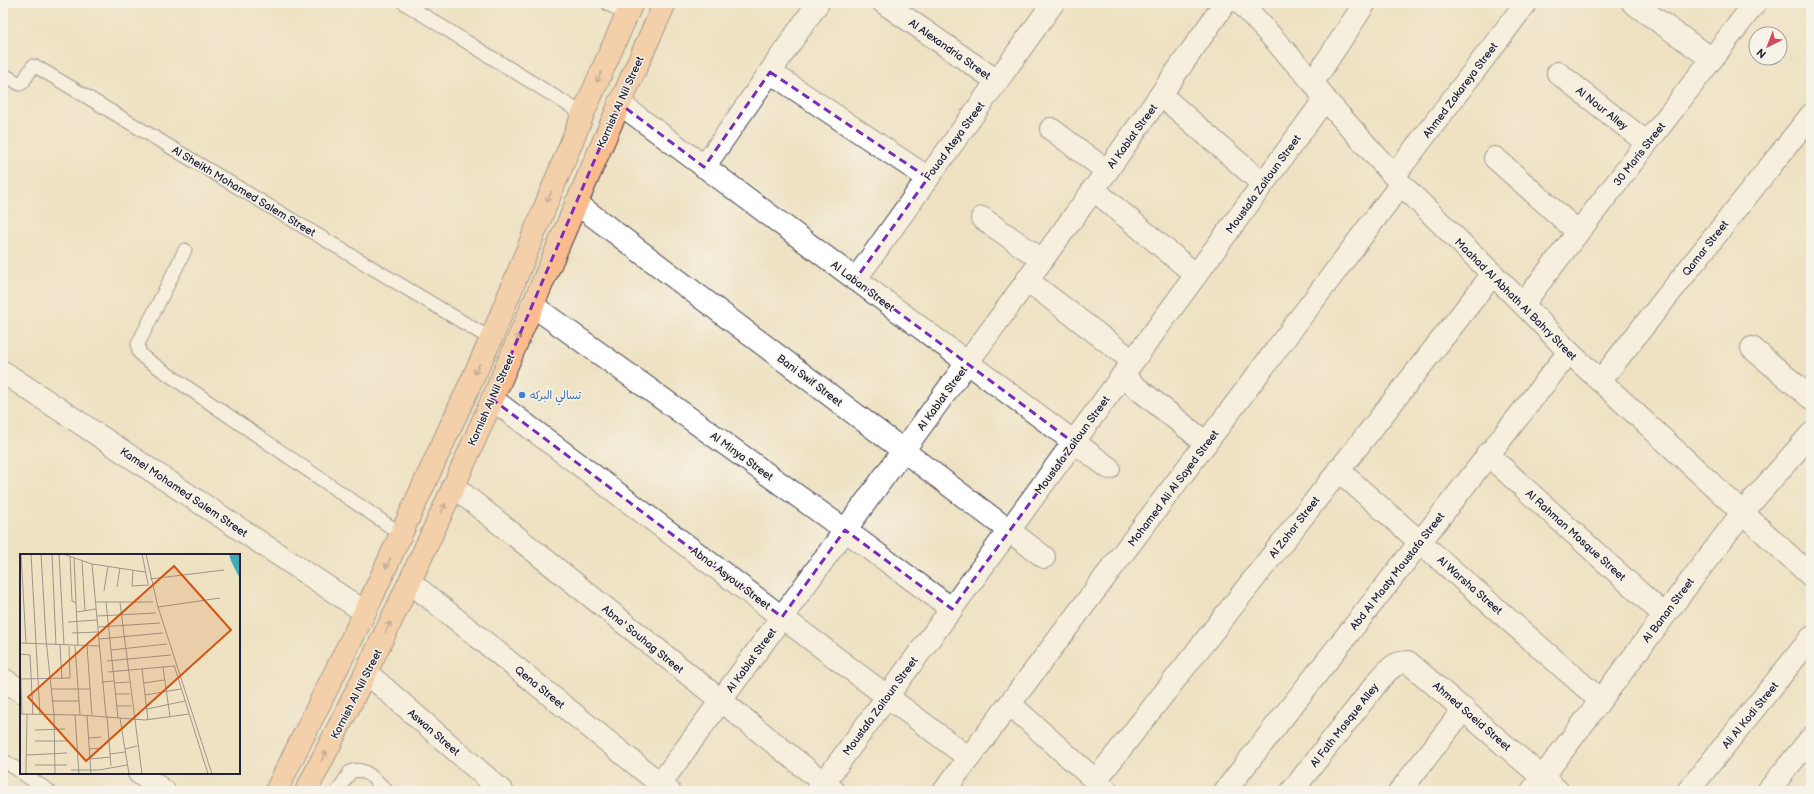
<svg xmlns="http://www.w3.org/2000/svg" width="1814" height="794" font-family="'Balsamiq Sans','Playpen Sans Arabic',sans-serif">
	<style>
		.lines { fill: none; stroke-linecap: round; stroke-linejoin: round }
		.service-casing { stroke: #413f4f; stroke-width: 15 }
		.minor-casing { stroke: #413f4f; stroke-width: 24 }
		.primary-casing { stroke: #413f4f; stroke-width: 24 }
		.service { stroke: #fff; stroke-width: 13 }
		.minor { stroke: #fff; stroke-width: 22 }
		.primary { stroke: #fbbb8d; stroke-width: 22 }
		.oneway { stroke: #8e6e64 }
		.marked { fill: none; stroke: #7b2cbf; stroke-width: 3; stroke-dasharray: 8 5; stroke-linejoin: round }
		.shop-dot { fill: #3f7fe0; stroke: #f7f3e8; stroke-width: 1.5 }
		.labels { text-anchor: middle; stroke-width: 3; stroke-linejoin: round; paint-order: stroke }
		.street-label { font-size: 11px; fill: #22223b; stroke: #f7f3e8 }
		.shop-label { font-size: 11px; fill: #366cbe; stroke: #f7f3e8; text-anchor: start }
		.inset-road { fill: none; stroke: #9c958d; stroke-width: 1 }
		.view { fill: #d45411; fill-opacity: 0.15; stroke: #d45411; stroke-width: 2 }
		.inset-edge { fill: none; stroke: #22223b; stroke-width: 2 }
	</style>
	<rect width="100%" height="100%" fill="#f7f3e8"/>
	<filter id="ink" filterUnits="userSpaceOnUse"><feTurbulence type="fractalNoise" baseFrequency=".025" numOctaves="2"/><feDisplacementMap in="SourceGraphic" scale="8" xChannelSelector="R" yChannelSelector="G"/><feConvolveMatrix kernelMatrix="1 2 1 2 8 2 1 2 1" color-interpolation-filters="sRGB"/></filter>
	<filter id="wash" filterUnits="userSpaceOnUse"><feTurbulence type="fractalNoise" baseFrequency=".012" numOctaves="4" result="noise"/><feDisplacementMap in="SourceGraphic" scale="16" xChannelSelector="R" yChannelSelector="G"/><feGaussianBlur stdDeviation="0.9" result="paint"/><feColorMatrix in="noise" values="0 0 0 0 0 0 0 0 0 0 0 0 0 0 0 0 0 1.4 0 .05"/><feComposite in="paint" operator="in"/></filter>
	<g filter="url(#wash)">
		<rect width="100%" height="100%" fill="#eee2c3"/>
	</g>
	<g filter="url(#ink)">
		<g class="lines">
			<g class="service-casing">
				<g id="service">
					<path d="M404,3l179,111"/>
					<path d="M607,3l20,12"/>
					<path d="M3,74l17,10 3,-2 10,-16 4,1 454,272"/>
					<path d="M185,250l-47,94 1,8 4,5 258,177"/>
					<path d="M3,760l18,12"/>
					<path d="M22,773l27,18"/>
					<path d="M338,791l12,-19c15,-7 27,10 37,19"/>
				</g>
			</g>
			<g class="minor-casing">
				<g id="minor">
					<path d="M884,3l113,78"/>
					<path d="M1241,3l72,79 12,17 76,85 122,120 46,48 242,224"/>
					<path d="M1633,3l79,56"/>
					<path d="M770,72l158,106"/>
					<path d="M1558,73l89,70"/>
					<path d="M1313,82l52,-79"/>
					<path d="M1161,95l102,89"/>
					<path d="M619,103l490,365"/>
					<path d="M1051,129l56,42"/>
					<path d="M1495,158l83,74"/>
					<path d="M704,167l114,-164"/>
					<path d="M1394,176l132,-173"/>
					<path d="M1093,189l103,86"/>
					<path d="M576,203l468,354"/>
					<path d="M982,218l60,42"/>
					<path d="M855,280l198,-277"/>
					<path d="M1027,280l106,81"/>
					<path d="M1523,304l232,-301"/>
					<path d="M532,305l313,225 107,79"/>
					<path d="M1752,348l59,50"/>
					<path d="M3,372l362,240"/>
					<path d="M1122,376l84,67"/>
					<path d="M1600,381l211,-266"/>
					<path d="M492,399l477,359"/>
					<path d="M1487,454l177,161"/>
					<path d="M1338,470l262,230"/>
					<path d="M453,486l381,305"/>
					<path d="M410,582l259,209"/>
					<path d="M367,673l135,118"/>
					<path d="M3,679l18,12"/>
					<path d="M1010,704l97,87"/>
					<path d="M139,773l25,18"/>
					<path d="M1096,780l397,-506"/>
					<path d="M655,791l452,-620 118,-168"/>
					<path d="M818,791l507,-692"/>
					<path d="M944,791l457,-607"/>
					<path d="M1225,791l344,-439"/>
					<path d="M1292,791l88,-112c9,-10 15,-17 28,-17l150,129"/>
					<path d="M1400,791l64,-82"/>
					<path d="M1532,791l210,-278 69,-79"/>
					<path d="M1688,791l123,-153"/>
					<path d="M1768,791l43,-53"/>
				</g>
			</g>
			<g class="primary-casing">
				<g id="primary">
					<path d="M276,791l89,-179 126,-273 92,-225 49,-111"/>
					<path d="M306,791c67,-129 129,-260 187,-393 57,-132 112,-264 172,-395"/>
				</g>
			</g>
			<use href="#service" class="service"/>
			<use href="#minor" class="minor"/>
			<use href="#primary" class="primary"/>
		</g>
		<defs><path id="oneway-shaft" d="M-6 0H5M1.5-3L5.5 0L1.5 3" fill="none" stroke-width="1.6" stroke-linecap="round" stroke-linejoin="round"/></defs>
		<g class="oneway">
			<use href="#oneway-shaft" transform="translate(599 77) rotate(114)"/>
			<use href="#oneway-shaft" transform="translate(549 197) rotate(112)"/>
			<use href="#oneway-shaft" transform="translate(517 339) rotate(-67)"/>
			<use href="#oneway-shaft" transform="translate(477 369) rotate(115)"/>
			<use href="#oneway-shaft" transform="translate(443 509) rotate(-66)"/>
			<use href="#oneway-shaft" transform="translate(388 563) rotate(115)"/>
			<use href="#oneway-shaft" transform="translate(388 627) rotate(-65)"/>
			<use href="#oneway-shaft" transform="translate(324 756) rotate(-63)"/>
		</g>
	</g>
	<path d="M0 0H1814V794H0ZM770,72l158,106 -73,102 219,163 -122,166 -107,-79 -63,87 -290,-218 127,-296 85,64z" fill="#eee2c3" fill-opacity=".55" fill-rule="evenodd"/>
	<path class="marked" d="M770,72l158,106 -73,102 219,163 -122,166 -107,-79 -63,87 -290,-218 127,-296 85,64z"/>
	<circle class="shop-dot" cx="522" cy="395" r="4"/>
	<g class="labels">
		<g class="street-label">
			<text transform="translate(950 49) rotate(35)" y="4">Al Alexandria Street</text>
			<text transform="translate(1460 90) rotate(-53)" y="4">Ahmed Zakareya Street</text>
			<text transform="translate(620 102) rotate(-66)" y="4">Kornish Al Nil Street</text>
			<text transform="translate(1602 108) rotate(38)" y="4">Al Nour Alley</text>
			<text transform="translate(1132 136) rotate(-54)" y="4">Al Kablat Street</text>
			<text transform="translate(954 141) rotate(-54)" y="4">Fouad Ateya Street</text>
			<text transform="translate(1639 154) rotate(-52)" y="4">30 Maris Street</text>
			<text transform="translate(1263 184) rotate(-54)" y="4">Moustafa Zaitoun Street</text>
			<text transform="translate(244 191) rotate(31)" y="4">Al Sheikh Mohamed Salem Street</text>
			<text transform="translate(1705 248) rotate(-52)" y="4">Qamar Street</text>
			<text transform="translate(863 286) rotate(37)" y="4">Al Laban Street</text>
			<text transform="translate(1516 299) rotate(45)" y="4">Maahad Al Abhath Al Bahry Street</text>
			<text transform="translate(810 380) rotate(37)" y="4">Bani Swif Street</text>
			<text transform="translate(942 398) rotate(-54)" y="4">Al Kablat Street</text>
			<text transform="translate(491 400) rotate(-66)" y="4">Kornish Al Nil Street</text>
			<text transform="translate(1072 445) rotate(-54)" y="4">Moustafa Zaitoun Street</text>
			<text transform="translate(742 456) rotate(36)" y="4">Al Minya Street</text>
			<text transform="translate(1173 488) rotate(-53)" y="4">Mohamed Ali Al Sayed Street</text>
			<text transform="translate(184 492) rotate(34)" y="4">Kamel Mohamed Salem Street</text>
			<text transform="translate(1294 527) rotate(-52)" y="4">Al Zohor Street</text>
			<text transform="translate(1576 535) rotate(42)" y="4">Al Rahman Mosque Street</text>
			<text transform="translate(1397 571) rotate(-52)" y="4">Abd Al Maaty Moustafa Street</text>
			<text transform="translate(731 578) rotate(37)" y="4">Abna' Asyout Street</text>
			<text transform="translate(1470 585) rotate(41)" y="4">Al Warsha Street</text>
			<text transform="translate(1668 610) rotate(-53)" y="4">Al Banan Street</text>
			<text transform="translate(643 639) rotate(39)" y="4">Abna' Souhag Street</text>
			<text transform="translate(751 660) rotate(-54)" y="4">Al Kablat Street</text>
			<text transform="translate(540 687) rotate(39)" y="4">Qena Street</text>
			<text transform="translate(356 694) rotate(-63)" y="4">Kornish Al Nil Street</text>
			<text transform="translate(880 706) rotate(-54)" y="4">Moustafa Zaitoun Street</text>
			<text transform="translate(1750 715) rotate(-51)" y="4">Ali Al Kodi Street</text>
			<text transform="translate(1472 716) rotate(41)" y="4">Ahmed Saeid Street</text>
			<text transform="translate(1344 725) rotate(-52)" y="4">Al Fath Mosque Alley</text>
			<text transform="translate(434 732) rotate(41)" y="4">Aswan Street</text>
		</g>
		<g class="shop-label">
			<text x="530" y="399">تسالي البركه</text>
		</g>
	</g>
	<g transform="translate(20 554)">
		<rect width="220" height="220" fill="#eee2c3"/>
		<path d="M209,0h11v25l-9,-18z" fill="#3daeb6"/>
		<path class="inset-road" d="M1,0l5,89M11,0l9,161M21,0l5,85 8,76 1,59M32,0l4,91M39,0l5,91M43,0l29,10 53,8M122,0l6,30M126,0l12,53 54,167M50,2l2,45 4,2M54,4l4,88M62,7l3,50M72,10l14,152M113,16l-1,16 17,-1M130,25l74,-9M97,33l3,-19M84,37l4,-25M75,48h58M86,48l12,116M100,49l22,171M138,53l62,-9M57,58l19,-3M77,62l59,-3M48,68l29,-2M78,73l62,-4M52,79l26,-1M79,85l64,-6M0,89l79,3M40,91l2,34M55,92l5,69M67,92l5,70M91,96l56,-6M0,100l10,1 3,60M0,103l2,57M87,107l64,-6M154,111l34,109M143,113l7,50M122,115l6,51M88,118l66,-6M0,125l50,-1 -1,-32M82,128l12,-1M94,129l15,-1M124,129l20,-3M32,135h38M95,140h15M125,141l36,-6M33,147h26M97,152h14M127,155l38,-8M0,160l60,1 65,5 44,-6M55,161l4,59M67,162l4,58M87,162l4,50M100,164l9,56M15,176l30,-1M69,184l12,-1M15,187h32M70,195l12,-1M105,195l12,-3M90,200l15,-2M7,201l40,-2M70,205l20,-2M15,211h32M51,216h28l28,-5M6,220l1,-60"/>
		<path class="view" d="M154,12l57,64 -145,131 -58,-64z"/>
		<rect width="220" height="220" class="inset-edge"/>
	</g>
	<rect width="1814" height="794" fill="none" stroke="#f7f3e8" stroke-width="16"/>
	<g transform="translate(1768 46) rotate(222)"><circle r="19" fill="#f7f3e8" stroke="#a29fa3"/>
	<path d="M0-3L7 15L0 10L-7 15Z" fill="#d1495b"/>
	<text y="-6" font-size="11" font-weight="bold" text-anchor="middle" fill="#22223b">N</text>
	</g>
</svg>
